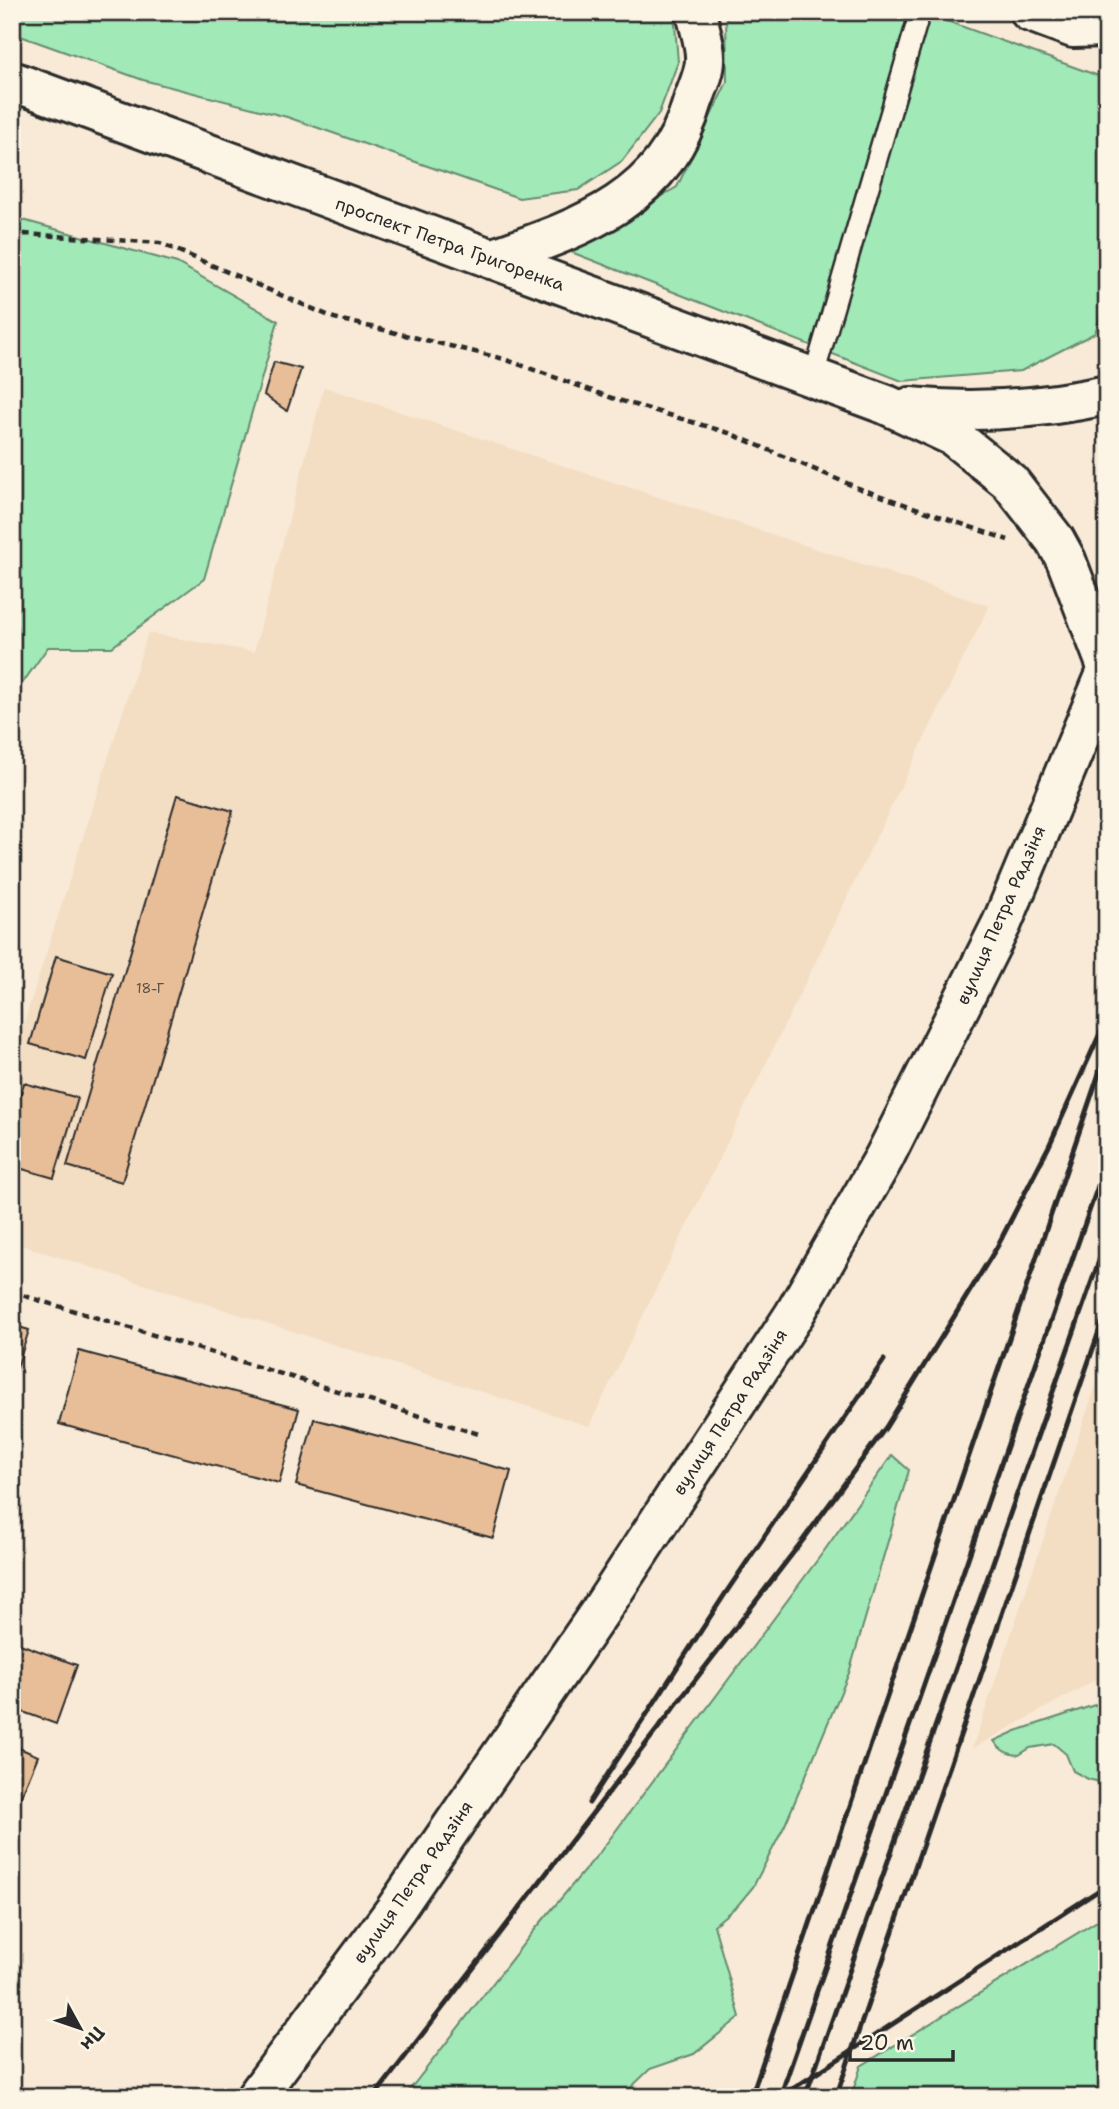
<svg xmlns="http://www.w3.org/2000/svg" width="1119" height="2109" font-family="'Shantell Sans',sans-serif">
	<style>
		.built { fill: #f3ddc3 }
		.green { fill: #a1e9b7; stroke: #668a71; stroke-width: 2 }
		.building { fill: #e8be98; stroke: #2b2b2b; stroke-width: 2 }
		.lines { fill: none; stroke-linecap: round; stroke-linejoin: round }
		.service-casing { stroke: #2b2b2b; stroke-width: 24 }
		.secondary-casing { stroke: #2b2b2b; stroke-width: 44 }
		.primary-casing { stroke: #2b2b2b; stroke-width: 44 }
		.path { stroke: #2b2b2b; stroke-width: 4.5; stroke-dasharray: 7 5; stroke-linecap: butt }
		.service { stroke: #fcf5e5; stroke-width: 19 }
		.secondary { stroke: #fcf5e5; stroke-width: 38 }
		.primary { stroke: #fcf5e5; stroke-width: 38 }
		.rail { stroke: #2b2b2b; stroke-width: 5 }
		.labels { text-anchor: middle; stroke-width: 6; stroke-linejoin: round; paint-order: stroke }
		.number-label { font-size: 14px; fill: #5a5046 }
		.street-label { font-size: 18px; fill: #2b2b2b; stroke: #fcf5e5 }
	</style>
	<rect width="100%" height="100%" fill="#f8ead6"/>
	<filter id="ink" filterUnits="userSpaceOnUse"><feTurbulence type="fractalNoise" baseFrequency=".0143" numOctaves="2"/><feDisplacementMap in="SourceGraphic" scale="14" xChannelSelector="R" yChannelSelector="G"/><feConvolveMatrix kernelMatrix="1 2 1 2 8 2 1 2 1" color-interpolation-filters="sRGB"/></filter>
	<g filter="url(#ink)">
		<g class="built">
			<path d="M324,387l665,219 -400,820 -577,-184v-181l136,-428 106,19z"/>
			<path d="M1107,1353v320l-135,76z"/>
		</g>
		<g class="green">
			<path d="M12,12h662l4,50 -19,51 -37,48 -44,29 -59,8 -232,-81 -144,-37 -131,-47z"/>
			<path d="M726,12h196l185,67v216l-12,38 -74,38 -119,10 -336,-131 111,-63 50,-105z"/>
			<path d="M12,217l165,46 101,58 -74,258 -92,68h-64l-36,51z"/>
			<path d="M892,1455l17,15 -60,203 -64,152 -32,62 -15,18 -24,20 26,92 -46,37 -44,15 -29,28h-217l128,-164 68,-81 224,-301z"/>
			<path d="M1107,1701v83l-19,-5 -15,-8 -7,-17 -12,-10 -24,4 -11,7c-12,-1 -18,-4 -25,-14l22,-10z"/>
			<path d="M1107,1915v182h-256l10,-31z"/>
		</g>
		<g class="building">
			<path d="M274,362l27,7 -14,42 -23,-16z"/>
			<path d="M177,795l56,16 -111,371 -55,-16z"/>
			<path d="M56,956l56,17 -26,87 -56,-16z"/>
			<path d="M24,1083l54,15 -24,80 -42,-12v-43z"/>
			<path d="M12,1325l17,5 -17,54z"/>
			<path d="M79,1351l220,58 -20,74 -220,-59z"/>
			<path d="M314,1419l197,52 -18,67 -197,-53z"/>
			<path d="M12,1641l65,24 -21,59 -44,-16z"/>
			<path d="M12,1745l26,11 -18,43 -8,-3z"/>
		</g>
		<g class="lines">
			<g class="service-casing">
				<path id="service" d="M813,378l107,-366"/>
			</g>
			<g class="secondary-casing">
				<g id="secondary">
					<path d="M1030,12l43,16 34,-1"/>
					<path d="M12,81l875,324 66,31 57,46 45,58 11,20 41,107"/>
					<path d="M491,259c88,-31 174,-58 202,-158 4,-12 12,-28 12,-41 1,-15 -6,-33 -9,-48"/>
					<path d="M910,407c67,7 131,2 197,-12"/>
				</g>
			</g>
			<g class="primary-casing">
				<path id="primary" d="M256,2097l139,-187 206,-300 193,-295 90,-157 118,-235 105,-252"/>
			</g>
			<g class="path">
				<path d="M12,237l13,-3 135,9 174,75 170,41 108,39 117,35 129,55 150,52"/>
				<path d="M12,1292l470,143"/>
			</g>
			<use href="#service" class="service"/>
			<use href="#secondary" class="secondary"/>
			<use href="#primary" class="primary"/>
			<g class="rail">
				<path d="M589,1803l136,-209 159,-234"/>
				<path d="M374,2097l429,-557 83,-113 111,-180 52,-101 58,-128"/>
				<path d="M751,2097l356,-1047"/>
				<path d="M780,2097l327,-937"/>
				<path d="M780,2097l327,-212"/>
				<path d="M805,2097l302,-859"/>
				<path d="M836,2097l271,-789"/>
			</g>
		</g>
	</g>
	<g class="labels">
		<g class="number-label">
			<text x="150" y="993">18-Г</text>
		</g>
		<g class="street-label">
			<text transform="translate(450 244) rotate(20)" y="6">проспект Петра Григоренка</text>
			<text transform="translate(1001 915) rotate(-66)" y="6">вулиця Петра Радзіня</text>
			<text transform="translate(730 1412) rotate(-57)" y="6">вулиця Петра Радзіня</text>
			<text transform="translate(413 1882) rotate(-55)" y="6">вулиця Петра Радзіня</text>
		</g>
	</g>
	<rect width="1119" height="2109" fill="none" stroke="#fcf5e5" stroke-width="42"/>
	<rect x="21" y="21" width="1077" height="2067" fill="none" stroke="#2b2b2b" stroke-width="2.5" filter="url(#ink)"/>
	<g transform="translate(80 2028) rotate(130)" stroke="#fcf5e5" stroke-width="5" paint-order="stroke">
	<path d="M0-5L12 26L0 18L-12 26Z" fill="#2b2b2b"/>
	<text y="-10" font-size="19" font-weight="bold" text-anchor="middle" fill="#2b2b2b">Пн</text>
	</g>
	<path d="M850 2050v10h103v-10" fill="none" stroke="#2b2b2b" stroke-width="3.5"/>
	<text x="860" y="2050" font-size="21" fill="#2b2b2b" stroke="#fcf5e5" stroke-width="5" paint-order="stroke">20 m</text>
</svg>
